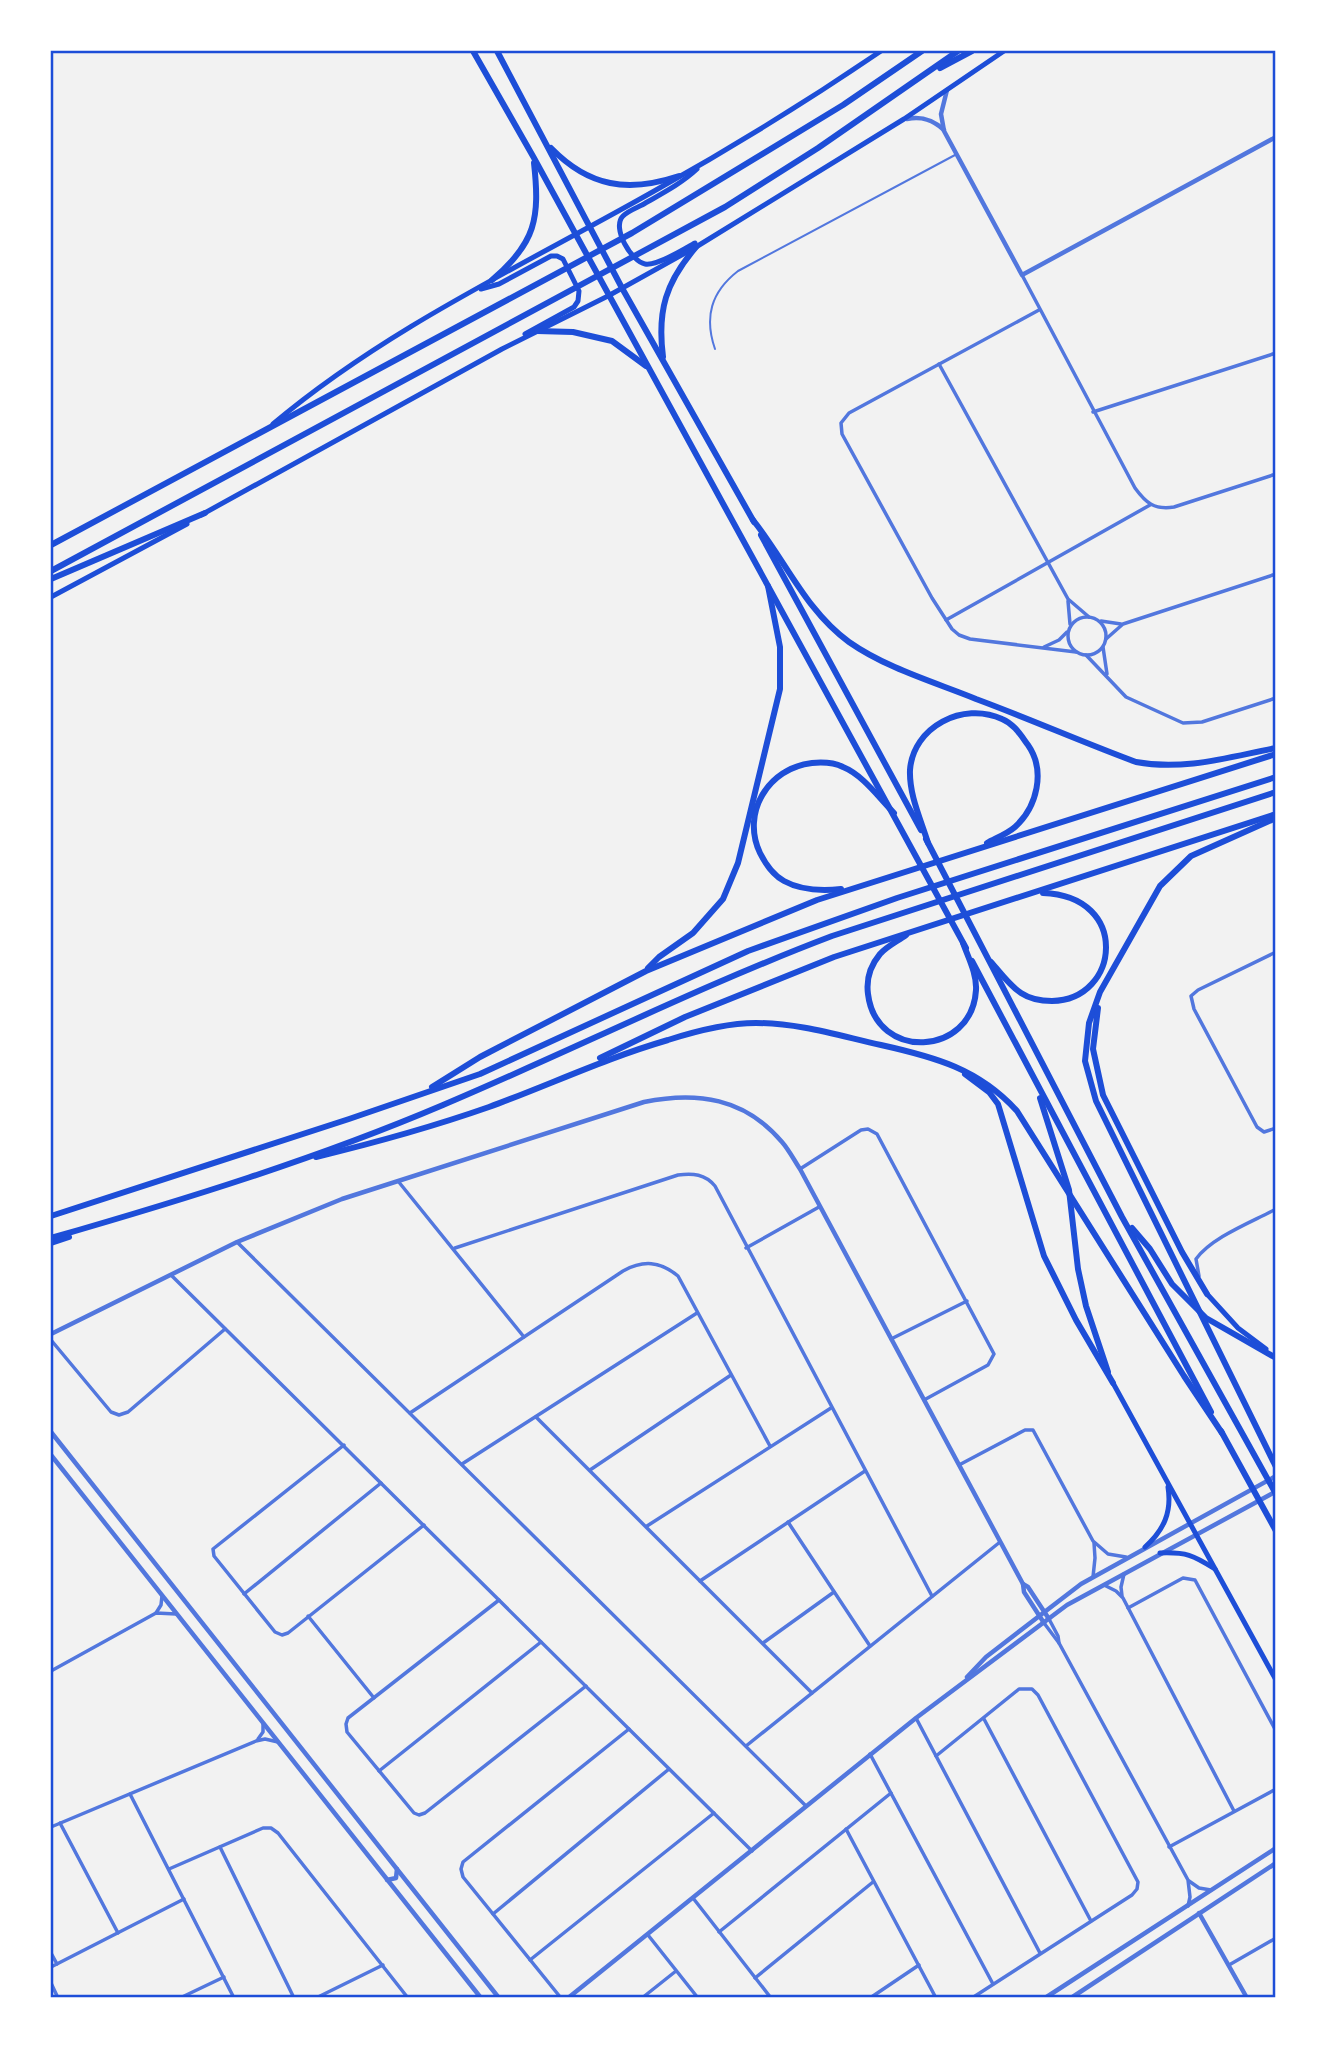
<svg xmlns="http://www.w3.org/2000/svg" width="1327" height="2049" font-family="'Work Sans',sans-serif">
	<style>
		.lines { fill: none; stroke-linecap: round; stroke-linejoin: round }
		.service { stroke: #5277de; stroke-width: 2 }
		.minor { stroke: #5277de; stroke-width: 3.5 }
		.tertiary { stroke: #5277de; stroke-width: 4.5 }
		.primary { stroke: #1d4ed8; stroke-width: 5 }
		.trunk { stroke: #1d4ed8; stroke-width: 6 }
		.motorway { stroke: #1d4ed8; stroke-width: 6 }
		.neatline { fill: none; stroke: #1d4ed8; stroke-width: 2.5 }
	</style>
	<rect width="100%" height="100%" fill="#f2f2f2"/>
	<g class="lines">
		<path class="service" d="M715,349c-11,-32 -4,-57 23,-78l217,-116"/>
		<g class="minor">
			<path d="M1022,275l113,213c11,15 19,22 39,19l102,-33"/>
			<path d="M1039,310l-190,103 -8,10 1,11 90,164 20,31 7,6 11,4 106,13"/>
			<path d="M939,364l129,235 21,18"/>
			<path d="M1093,412l183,-59"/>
			<path d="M1068,601l2,23"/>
			<circle cx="1087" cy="636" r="19"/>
			<path d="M946,620l204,-115"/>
			<path d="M1101,621l20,3"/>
			<path d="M1106,639l17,-15 153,-50"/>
			<path d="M1044,647l15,-7 8,-8"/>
			<path d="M1103,647l4,27"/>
			<path d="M1086,655l40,42 57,26 19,-1 74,-24"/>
			<path d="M1276,952l-78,38 -7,6 3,13 63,118 7,5 12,-4"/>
			<path d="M800,1169l61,-39 7,-1 9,5 117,220 -6,11 -64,35"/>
			<path d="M398,1181l126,156"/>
			<path d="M237,1242l569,564"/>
			<path d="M455,1248l223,-73c15,-2 27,-1 37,11l217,410"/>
			<path d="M746,1248l73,-41"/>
			<path d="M171,1275l581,576"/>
			<path d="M1199,1276l-3,-17c16,-22 56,-37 80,-50"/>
			<path d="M891,1339l76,-38"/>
			<path d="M51,1340l60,72 8,3 9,-3 97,-83"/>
			<path d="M410,1413l213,-142c20,-11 37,-10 55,5l92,170"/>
			<path d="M536,1417l276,276"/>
			<path d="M344,1445l-131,104 1,7 61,76 7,3 6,-2 136,-108"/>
			<path d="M462,1464l235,-151"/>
			<path d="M959,1465l66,-35h8l60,111 15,13 18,3"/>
			<path d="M590,1470l141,-95"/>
			<path d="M788,1522l82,124"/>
			<path d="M647,1526l184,-118"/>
			<path d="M1093,1577l2,-19 -1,-15"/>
			<path d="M700,1581l165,-110"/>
			<path d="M1104,1585l12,6 7,7 111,213"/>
			<path d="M244,1594l137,-111"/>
			<path d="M1122,1596l-1,-9 3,-13"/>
			<path d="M499,1600l-151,118 -2,6 1,8 67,81 5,2 6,-2 161,-127"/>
			<path d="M1128,1608l55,-30 12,2 81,151"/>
			<path d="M156,1613l5,-8 1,-9"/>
			<path d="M308,1616l66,82"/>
			<path d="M1049,1619l9,17 1,7"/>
			<path d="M1044,1623l15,20 129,237 2,17 -2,9"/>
			<path d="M763,1643l71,-51"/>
			<path d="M51,1671l105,-58 20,1"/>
			<path d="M916,1718l124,235"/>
			<path d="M984,1719l107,202"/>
			<path d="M258,1739l5,-7v-8"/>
			<path d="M746,1746l254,-204"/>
			<path d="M870,1754l123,230"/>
			<path d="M936,1756l83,-67h13l6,6 100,187 -1,7 -5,6 -160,103"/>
			<path d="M379,1771l162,-129"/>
			<path d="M130,1794l104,204"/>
			<path d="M60,1823l58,110"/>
			<path d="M51,1827l205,-86 9,-2 13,3"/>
			<path d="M846,1829l90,169"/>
			<path d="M220,1847l74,151"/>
			<path d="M1169,1847l107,-58"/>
			<path d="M169,1869l94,-41h8l7,5 130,165"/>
			<path d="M1189,1881l10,7 12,2"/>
			<path d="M693,1898l78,100"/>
			<path d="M493,1914l176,-145"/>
			<path d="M719,1932l172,-139"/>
			<path d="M648,1935l50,63"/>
			<path d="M51,1953l6,11"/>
			<path d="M530,1960l184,-147"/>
			<path d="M1229,1965l47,-27"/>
			<path d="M51,1967l133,-68"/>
			<path d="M755,1978l118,-96"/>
			<path d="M51,1983l7,15"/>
			<path d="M180,1998l44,-21"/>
			<path d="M316,1998l67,-33"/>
			<path d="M561,1998l-98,-121 -2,-8 2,-7 166,-133"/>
			<path d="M642,1998l34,-27"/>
			<path d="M870,1998l49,-33"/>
			<path d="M1181,1998h3"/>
		</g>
		<g class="tertiary">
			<path d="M947,90l-6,24 3,17 78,144 254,-138"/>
			<path d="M907,119c15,-3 26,1 37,11"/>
			<path d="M51,1334l186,-92 105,-43 302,-97c53,-11 101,-4 138,40 7,8 12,18 18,27l223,415 1,8 20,31"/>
			<path d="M51,1432l448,566"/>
			<path d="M51,1455l430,543"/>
			<path d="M1023,1584l5,3 21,32"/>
			<path d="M967,1677l19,-20 95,-73 195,-108"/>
			<path d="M387,1880l9,-2 1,-9"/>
			<path d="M1199,1913l48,85"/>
			<path d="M568,1998l348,-280 151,-113 208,-113"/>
			<path d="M1045,1998l231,-150"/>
			<path d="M1071,1998l205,-135"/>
		</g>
		<g class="primary">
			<path d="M695,243c-11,6 -37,23 -50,21 -13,-2 -34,-36 -22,-48 5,-5 13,-8 19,-11 19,-11 39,-21 55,-36"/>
			<path d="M481,289l18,-5 52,-28h6l6,3 16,32 -1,10 -4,6 -49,27"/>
			<path d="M273,424c115,-97 253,-160 383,-234 77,-43 153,-90 225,-139"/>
			<path d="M201,515l301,-166 106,-53 88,-49 208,-128 100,-68"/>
			<path d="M51,597l136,-73"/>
			<path d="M1207,1294l31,34 28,21"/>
			<path d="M1113,1383l163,297"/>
			<path d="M1145,1547c19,-17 27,-35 23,-60"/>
			<path d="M1160,1553c26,-1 33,2 55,16"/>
		</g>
		<g class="trunk">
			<path d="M473,51l61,107 432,790"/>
			<path d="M497,51l125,237 132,234"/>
			<path d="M551,148c38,39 77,45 128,28"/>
			<path d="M492,280c44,-37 48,-62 42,-117"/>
			<path d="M537,331l36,1 39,9 34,25"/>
			<path d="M663,357c-6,-47 3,-75 33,-110"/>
			<path d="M761,535l160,295"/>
			<path d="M926,839l196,378 154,277"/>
			<path d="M972,961l239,451"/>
			<path d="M1040,1098l29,92 9,79 8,37 22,66"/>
			<path d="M1132,1228l18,21 22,35 34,34 70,40"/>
			<path d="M1221,1431l55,100"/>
		</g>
		<g class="motorway">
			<path d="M940,68l32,-17"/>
			<path d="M753,520c32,40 53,91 96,122 37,26 85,40 127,57 54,20 106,43 160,63 48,9 93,-5 140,-14"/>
			<path d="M51,545l581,-312 211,-128 79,-54"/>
			<path d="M51,571l674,-364 93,-59 140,-97"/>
			<path d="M51,579l154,-66"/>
			<path d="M1276,818l-85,38 -31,30 -60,106 -11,31 -4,38 11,40 180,366"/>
			<path d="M928,843c-7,-23 -19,-48 -18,-73 3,-43 53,-69 92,-51 12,5 18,15 26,26 18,26 9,62 -13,82 -8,7 -19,11 -28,16"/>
			<path d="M841,889c-19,2 -39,2 -57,-8 -11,-6 -18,-16 -24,-28 -19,-40 8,-85 52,-90 11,-1 21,-1 31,4 20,8 36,31 51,46"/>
			<path d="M906,935c-8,6 -19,11 -26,19 -10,12 -14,25 -12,40 8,67 104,63 108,-4 1,-16 -8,-33 -13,-47"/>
			<path d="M991,962c9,10 18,23 30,31 9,6 20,8 31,8 68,-1 79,-105 -9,-108"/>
			<path d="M648,968l11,-11 34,-24 30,-34 15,-36 42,-174v-42l-12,-61"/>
			<path d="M1098,1008l-5,41 10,46 79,157 25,42"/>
			<path d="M600,1058l85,-41 149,-60 442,-143"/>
			<path d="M965,1074l24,18 9,12 46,152 32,64 37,63"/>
			<path d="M432,1087l48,-30 166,-86 171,-71 459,-146"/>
			<path d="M316,1157c58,-14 116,-30 173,-50 60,-22 117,-49 179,-67 28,-9 58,-17 88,-17 43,0 84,13 125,22 54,12 98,24 136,66l167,265 38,57"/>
			<path d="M51,1216l298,-97 131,-45 268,-123 149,-53 379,-121"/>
			<path d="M51,1238c132,-38 265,-79 392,-133 130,-55 257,-119 389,-169l444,-144"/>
			<path d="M51,1243l18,-6"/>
		</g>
	</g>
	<rect width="1327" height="2049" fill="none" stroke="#ffffff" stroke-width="105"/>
	<rect x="52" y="52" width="1222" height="1944" class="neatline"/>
</svg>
